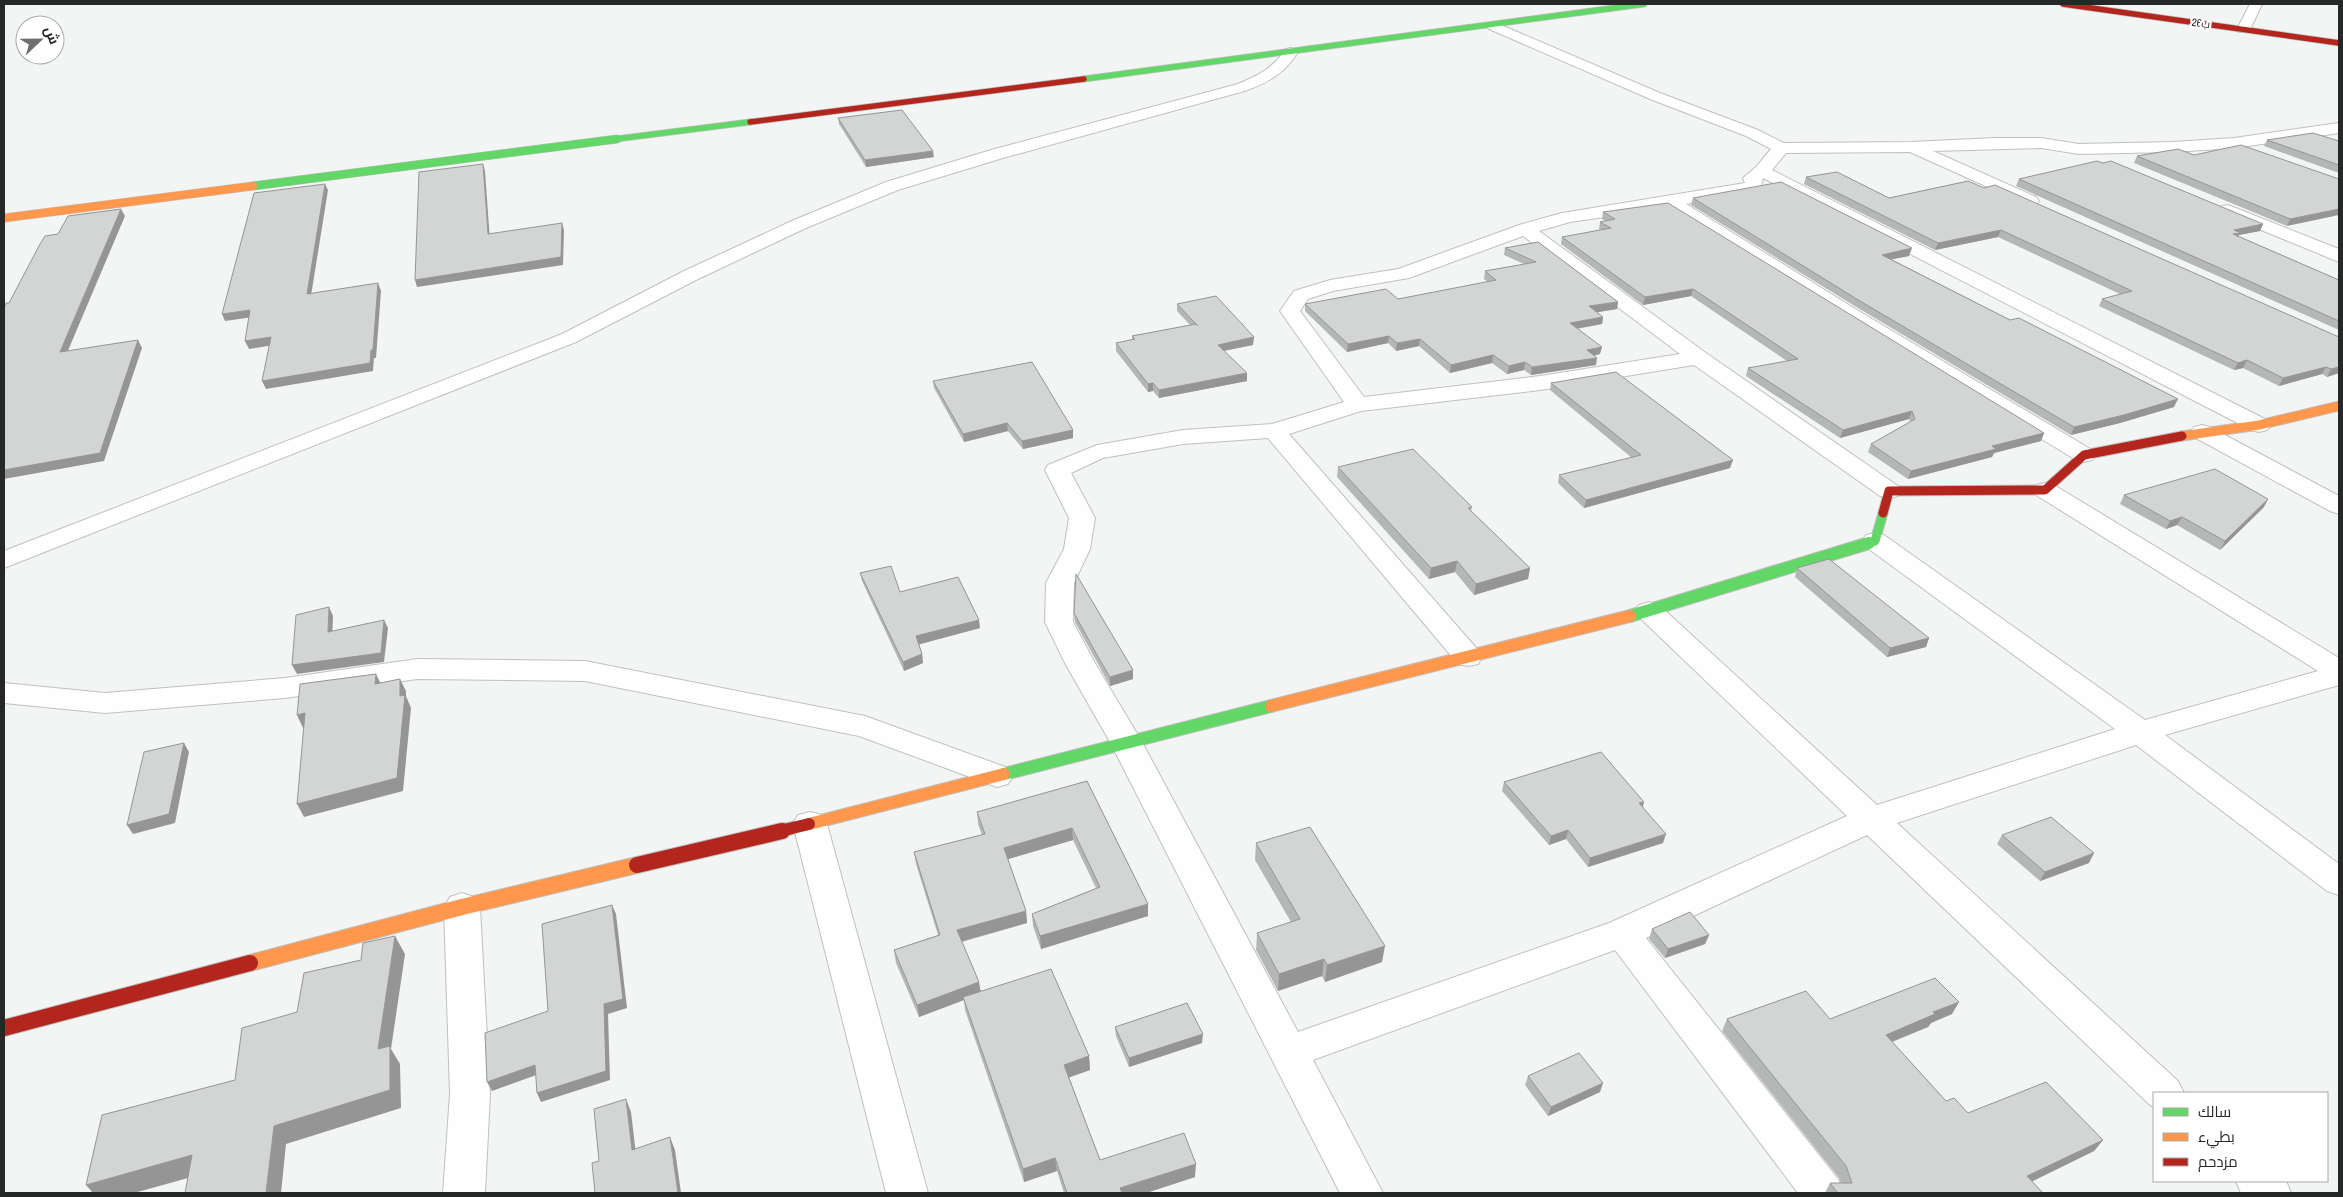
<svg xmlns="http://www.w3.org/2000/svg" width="2343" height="1197" font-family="'Archivo Narrow',Cairo,sans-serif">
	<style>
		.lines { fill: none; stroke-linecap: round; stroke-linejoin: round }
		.street-casing { stroke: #bfc1c0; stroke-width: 2 }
		.fast-far3-casing { stroke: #bfc1c0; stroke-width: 7 }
		.fast-far2-casing { stroke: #bfc1c0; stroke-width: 9 }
		.fast-far1-casing { stroke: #bfc1c0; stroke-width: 11 }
		.fast-casing { stroke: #bfc1c0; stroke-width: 14 }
		.slow-far3-casing { stroke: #bfc1c0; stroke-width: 9 }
		.slow-far2-casing { stroke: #bfc1c0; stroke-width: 11 }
		.slow-far1-casing { stroke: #bfc1c0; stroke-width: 14 }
		.slow-casing { stroke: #bfc1c0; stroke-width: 18 }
		.jam-far3-casing { stroke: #bfc1c0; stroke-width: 7 }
		.jam-far2-casing { stroke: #bfc1c0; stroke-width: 11 }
		.jam-far1-casing { stroke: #bfc1c0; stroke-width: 14 }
		.jam-casing { stroke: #bfc1c0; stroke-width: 18 }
		.street { fill: #fdfefd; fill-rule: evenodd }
		.fast-far3 { stroke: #63d668; stroke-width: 5.5 }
		.fast-far2 { stroke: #63d668; stroke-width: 8 }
		.fast-far1 { stroke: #63d668; stroke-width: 9 }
		.fast { stroke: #63d668; stroke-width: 12 }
		.slow-far3 { stroke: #ff974d; stroke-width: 8 }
		.slow-far2 { stroke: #ff974d; stroke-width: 9 }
		.slow-far1 { stroke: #ff974d; stroke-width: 12 }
		.slow { stroke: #ff974d; stroke-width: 16 }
		.jam-far3 { stroke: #b3261e; stroke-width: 5.5 }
		.jam-far2 { stroke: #b3261e; stroke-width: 9 }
		.jam-far1 { stroke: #b3261e; stroke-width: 12 }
		.jam { stroke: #b3261e; stroke-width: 16 }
		.wall { fill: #b5b7b6 }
		.shaded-wall { fill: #949594 }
		.building { fill: #d3d5d4; stroke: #949594 }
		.labels { text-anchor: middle; stroke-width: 4.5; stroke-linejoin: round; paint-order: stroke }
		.far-street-label { font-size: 11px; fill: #262827; stroke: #fff }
	</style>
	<rect width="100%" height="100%" fill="#f3f5f4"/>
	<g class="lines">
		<g class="street-casing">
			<g id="street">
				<path d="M2250,4h12l-13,28h-10l-2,-3z"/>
				<path d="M1494,22l166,71 98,37 26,13 127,-1 84,-4h46l38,6 94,-2 61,-4 105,-15v10l-105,15 -61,4 -94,2 -38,-6 -108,3 103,46 3,4 -3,4 -6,1 -120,-54 -124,1 -14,17 495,250 4,5 -4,5 -8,2 -8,-2 -488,-252 -3,12 -74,14 171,106 235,140 4,5 -4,5 -8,2 -8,-2 -233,-142 -176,-110 -97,14 -31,9 167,122 192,133 3,5 -3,5 -9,2 -9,-2 -186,-131 -154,25 -179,21 -72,23 189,216 4,7 -4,7 -10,2 -10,-2 -190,-226 -85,6 -80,14 -32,15 24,45 -5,31 -16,34 -1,39 23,43 46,77 156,290 311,-109 238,-107 -208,-199 -4,-6 4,-6 10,-3 10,3 218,200 238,-76 -249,-182 -4,-6 4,-6 9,-2 9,2 261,185 173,-49 -282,-176 -3,-5 3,-5 9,-2 9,2 285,173v27l-174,50 174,129v31l-12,-4 -191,-146 -239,78 281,258 6,12h-30v14l-4,-2 -283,-270 -221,103 192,241 6,14h-46l-183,-243 -302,110 70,133h-43l-230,-451 -44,-77 -21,-43 1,-39 18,-34 5,-31 -24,-48 3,-5 49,-20 86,-15 89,-6 72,-22 -64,-91 14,-20 36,-11 68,-11 121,-44 43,-12 183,-30 -2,-5 13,-11 15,-18 -25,-13 -96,-37 -161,-70 -2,-3zM1523,236l157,118 -140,22 -176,21 -64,-86 8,-12 25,-8 76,-13z"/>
				<path d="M1291,48l7,4c-13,21 -28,29 -50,38l-245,68 -105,32 -92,38 -108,51 -122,63 -572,226v-17l558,-217 122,-63 110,-51 92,-38 105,-32 247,-66c21,-9 35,-16 48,-35z"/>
				<path d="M2228,205l111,44v13l-117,-48 -3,-4 3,-4z"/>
				<path d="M2202,425l8,2 129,69v18l-9,-3 -136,-74 -4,-5 4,-5z"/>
				<path d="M417,659l168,2 280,55 143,52 5,8 -5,8 -11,3 -138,-51 -274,-55 -168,-2 -132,19 -180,15 -101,-10v-20l101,10 180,-15z"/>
				<path d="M810,812l12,3 5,9 101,369h-42l-93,-369 5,-9z"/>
				<path d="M462,893l12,4 6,10 10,187 -5,99h-42l7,-99 -6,-187 6,-10z"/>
				<path d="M2236,1181h50l5,12h-50z"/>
			</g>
		</g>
		<g class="fast-far3-casing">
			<g id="fast-far3">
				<path d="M1084,79l560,-75"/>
				<path d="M608,140l142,-18"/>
			</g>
		</g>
		<g class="fast-far2-casing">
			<path id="fast-far2" d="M253,186l364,-47"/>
		</g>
		<g class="fast-far1-casing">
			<path id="fast-far1" d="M1865,544l10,-3 8,-28"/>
		</g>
		<g class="fast-casing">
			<g id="fast">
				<path d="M1630,616l239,-73"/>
				<path d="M1004,774l267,-68"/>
			</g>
		</g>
		<g class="slow-far3-casing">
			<path id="slow-far3" d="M4,218l249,-32"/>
		</g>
		<g class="slow-far2-casing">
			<path id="slow-far2" d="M2182,436l77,-11 80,-19"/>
		</g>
		<g class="slow-far1-casing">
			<g id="slow-far1">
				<path d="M1271,706l359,-90"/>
				<path d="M809,824l195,-50"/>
			</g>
		</g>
		<g class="slow-casing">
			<path id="slow" d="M250,963l212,-56 175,-42"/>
		</g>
		<g class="jam-far3-casing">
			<g id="jam-far3">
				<path d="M2063,4l276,39"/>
				<path d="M750,122l334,-43"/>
			</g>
		</g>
		<g class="jam-far2-casing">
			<path id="jam-far2" d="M1883,513l6,-22 156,-1 39,-35 98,-19"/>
		</g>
		<g class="jam-far1-casing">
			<path id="jam-far1" d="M776,832l33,-8"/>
		</g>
		<g class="jam-casing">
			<g id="jam">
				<path d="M637,865l145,-34"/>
				<path d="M4,1028l246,-65"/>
			</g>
		</g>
		<use href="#street" class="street"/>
		<use href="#fast-far3" class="fast-far3"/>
		<use href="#fast-far2" class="fast-far2"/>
		<use href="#fast-far1" class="fast-far1"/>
		<use href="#fast" class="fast"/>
		<use href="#slow-far3" class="slow-far3"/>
		<use href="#slow-far2" class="slow-far2"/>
		<use href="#slow-far1" class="slow-far1"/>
		<use href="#slow" class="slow"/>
		<use href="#jam-far3" class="jam-far3"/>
		<use href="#jam-far2" class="jam-far2"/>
		<use href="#jam-far1" class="jam-far1"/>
		<use href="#jam" class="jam"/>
	</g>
	<g class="wall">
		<path d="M838,118l96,39 -68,10 -27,-43z"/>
		<path d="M2267,140l72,1v32l-75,-27z"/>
		<path d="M2194,155l145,24 -52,47 -153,-63 3,-7z"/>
		<path d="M1806,177l83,21 79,-17 371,192 -12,4 -5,-3 -43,12 -36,-18 -9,2 -135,-64 3,-7 18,-5 -122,-57 -63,13 -131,-66z"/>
		<path d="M2019,179l244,45 -3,7 -21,4v2l100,43v50l-323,-144z"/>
		<path d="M1693,198l216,58 -18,3 119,61 164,87 -54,16 -49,12 -213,-127 -167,-103z"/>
		<path d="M1603,212l441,221 -3,8 -47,12 -2,4 -84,22 -40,-27 3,-8 39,-22 -1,-3 -69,19 -94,-62 2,-8 39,-7 -96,-65 -48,9 -82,-61 1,-7 39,-7 -2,-1 1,-7 5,-1 -3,-2z"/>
		<path d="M1538,242l80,60 -1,7 -20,3 6,5 -1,7 -25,5 23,25 -6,2 2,9 -65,10 -7,-5 -17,4 -15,-11 -42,10 -31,-27 -23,5 -8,-8 -41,9 -42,-41v-7l93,-5 90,-17 -4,-3 1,-8 39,-7 -20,-9 1,-7z"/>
		<path d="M1177,304l76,41 -29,6 23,30 -88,17 -6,-7 -5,1 -32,-41v-8l16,-3v-4l58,-11 -13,-14z"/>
		<path d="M933,381l140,49v8l-50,11 -15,-18 -44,11 -30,-54z"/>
		<path d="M1551,383l179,85 -146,40 -26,-25 1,-8 73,-17 -82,-68z"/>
		<path d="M1338,467l134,40 -1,4 59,57 -2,11 -54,16 -19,-23 -26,7 -92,-102z"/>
		<path d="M2124,495l140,12 -44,43 -43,-25 -11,4 -46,-25z"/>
		<path d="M1797,568l132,70 -3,9 -39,10 -92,-80z"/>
		<path d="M860,573l40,19 80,36 -61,16 3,10 1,9 -19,8 -42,-90z"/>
		<path d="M1074,613l59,57v9l-23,7 -12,-22 -23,-42z"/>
		<path d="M1087,781l61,123v12l-107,33 -8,-23 -1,-12 64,-26 -23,-48 -65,19 18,52 1,12 -65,19 19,49 108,65 1,14 -21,7 31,83 95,17 -49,16h-82l-7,-22 -33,11 -59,-172 -1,-10 -45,17 -23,-54 -2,-13 44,-15 -22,-71 -2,-12 68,-17 -4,-11 -1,-12z"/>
		<path d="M1504,782l140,20 -1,5 20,36 -75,24 -22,-28 -17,6 -47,-54z"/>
		<path d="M2002,835l87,28 -49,18 -43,-37z"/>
		<path d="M1256,843l126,119 -57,20 -3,-6 -44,15 -22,-41 1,-17 34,-11 -36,-62z"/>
		<path d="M1652,929l57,6 -4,9 -40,14 -16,-19z"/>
		<path d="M1952,1014l-21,9 -3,4 -36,15 54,59 22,12 135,27 -9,11 -62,30 11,12h-218l5,-10h11l-2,-5 -117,-147 5,-12h103z"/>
		<path d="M1115,1027l87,16 -73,24 -13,-31z"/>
		<path d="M1528,1076l72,16 -52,24 -23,-31z"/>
	</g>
	<g class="shaded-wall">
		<path d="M933,151l1,6 -68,10 -1,-7z"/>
		<path d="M483,164l2,7 5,70 -2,-7z"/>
		<path d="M325,184l3,6 -18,112 -3,-8z"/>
		<path d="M121,209l4,7 -61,144 -4,-8z"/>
		<path d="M2339,209v6l-52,11 3,-7z"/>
		<path d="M562,223l2,7 -1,35 -146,22 -2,-7z"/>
		<path d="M2263,224l-3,7 -21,4 -2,5 -8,1 5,-11z"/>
		<path d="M2001,230l-3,7 -63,13 3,-7z"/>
		<path d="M1912,248l-3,8 -30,6 3,-7z"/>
		<path d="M378,283l3,8 -5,67h-2l-1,13 -107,18 -4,-8z"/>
		<path d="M1693,289l-2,7 -48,9 2,-8z"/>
		<path d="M1618,302l-1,7 -30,5 2,-8z"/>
		<path d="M250,310l3,7 -28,4 -3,-7z"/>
		<path d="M1603,317l-1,7 -34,6 2,-7z"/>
		<path d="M1389,336l-1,7 -41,9 1,-8z"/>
		<path d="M271,337l3,8 -25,4 -4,-8z"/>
		<path d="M1254,337l-1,8 -36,7 1,-7z"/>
		<path d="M1420,339l-1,7 -23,5 1,-8z"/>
		<path d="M138,340l4,8 -38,113 -100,18v-9z"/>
		<path d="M1602,347l-2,7 -15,3 2,-7z"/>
		<path d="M1493,355l-1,8 -42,10 1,-8z"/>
		<path d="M1597,358l-1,7 -65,10 1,-8z"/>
		<path d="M2247,360l-4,8 -9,2 4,-7z"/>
		<path d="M1525,362l-1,8 -17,4 2,-8z"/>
		<path d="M2326,367l-4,7 -43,12 4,-8z"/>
		<path d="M2339,367v6l-12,4 4,-8z"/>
		<path d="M1247,373v8l-88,17v-8z"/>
		<path d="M1153,383v8l-5,1v-8z"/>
		<path d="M2178,399l-4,8 -54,16 -49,12 3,-8z"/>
		<path d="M1912,411l-3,8 -69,19 3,-8z"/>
		<path d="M1007,423l1,8 -44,11 -1,-8z"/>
		<path d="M1073,430v8l-50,11 -1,-8z"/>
		<path d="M2044,433l-3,8 -47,12 -2,4 -84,22 3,-8 81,-25z"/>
		<path d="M1733,460l-3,8 -146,40 2,-8z"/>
		<path d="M2268,499l-4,8 -44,43 5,-9z"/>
		<path d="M2182,517l-5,8 -11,4 4,-8z"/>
		<path d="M1457,561l-2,11 -26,7 2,-11z"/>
		<path d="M1530,568l-2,11 -54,16 2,-11z"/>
		<path d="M329,607l4,9 -1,25 -4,-9z"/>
		<path d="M384,620l4,8 -4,34 -87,12 -5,-9z"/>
		<path d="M979,620l1,8 -63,17 -1,-9z"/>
		<path d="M1929,638l-3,9 -39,10 3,-9z"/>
		<path d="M922,654l1,9 -19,8 -1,-9z"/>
		<path d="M1133,670v9l-23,7v-9z"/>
		<path d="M376,674l6,12 -7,-2z"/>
		<path d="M400,679l6,12v5l5,12 -8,83 -99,26 -7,-13 103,-108z"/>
		<path d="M305,713l7,12 -9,3 -6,-13z"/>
		<path d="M184,743l5,9 -14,71 -42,11 -6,-9z"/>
		<path d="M1644,802l-3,9 -2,-8z"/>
		<path d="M1072,828l1,12 -68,20 -1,-12z"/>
		<path d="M1568,830l-2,9 -17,6 2,-9z"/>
		<path d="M1666,834l-3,9 -75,24 2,-9z"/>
		<path d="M2094,853l-5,10 -49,18 5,-9z"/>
		<path d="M1148,904v12l-107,33 -1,-13z"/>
		<path d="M612,905l4,9 11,94 -19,6 2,66 -69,22 -4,-9 67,-89z"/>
		<path d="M1026,911l1,12 -68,19 -2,-12z"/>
		<path d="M1709,935l-4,9 -40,14 3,-9z"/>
		<path d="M395,936l10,18 -14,95 9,15 1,44 -115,36 -5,49h-15l8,-67 104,-77z"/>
		<path d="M1385,946l-3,16 -57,20 2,-17z"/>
		<path d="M1324,959l-2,17 -44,15 1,-17z"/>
		<path d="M979,982l2,12 -18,3 1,3 -45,17 -2,-12z"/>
		<path d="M1959,1002l-7,12 -21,9 -3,4 -49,20 7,-12 47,-23z"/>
		<path d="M1203,1034l-1,9 -73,24v-9z"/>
		<path d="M1089,1056l1,14 -25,9 -1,-14z"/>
		<path d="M535,1065l4,9 -47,17 -5,-9z"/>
		<path d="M1603,1083l-3,9 -52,24 3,-9z"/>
		<path d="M626,1099l5,13 6,51 -5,-13z"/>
		<path d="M670,1137l5,13 6,43h-3z"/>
		<path d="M2103,1140l-9,11 -75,37 8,-12z"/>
		<path d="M192,1155l14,18 -72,20h-41l-7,-8z"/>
		<path d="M1055,1158l2,13 -33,11 -1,-13z"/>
		<path d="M1196,1164l-1,13 -49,16h-25l-1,-5z"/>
	</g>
	<g class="building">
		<path d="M902,110l31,41 -68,9 -27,-42z"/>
		<path d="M2313,133l26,8v24l-72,-25z"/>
		<path d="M2241,145l98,34v30l-49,10 -153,-63 41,-7 16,6z"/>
		<path d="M2097,161l6,2 8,-2 152,63 -29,6 7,3 -8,1 106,46v41l-320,-142z"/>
		<path d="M483,164l5,70 74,-11 -1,34 -146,23 4,-108z"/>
		<path d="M1837,172l52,26 79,-17 16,7 11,-3 344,152v30l-8,2 -5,-2 -43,11 -36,-18 -9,3 -136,-64 30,-8 -131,-61 -63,13 -132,-66z"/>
		<path d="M1781,182l131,66 -30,7 128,65 9,-2 159,81 -54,16 -50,12 -214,-126 -167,-103z"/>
		<path d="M325,184l-18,110 71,-11 -5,67h-2l-1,13 -108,18 9,-44 -26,4 5,-31 -28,4 32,-121z"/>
		<path d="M1668,203l376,230 -52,13 4,3 -85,22 -40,-27 44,-25 -3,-8 -69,19 -95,-62 50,-9 -105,-70 -48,8 -83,-60 49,-9 -11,-6 15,-3 -12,-7z"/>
		<path d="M121,209l-61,143 78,-12 -38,113 -96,17v-162l2,-5h3l31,-59 5,-8 13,-2 10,-18z"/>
		<path d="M1538,242l80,60 -29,4 14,11 -33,6 32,24 -15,3 10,8 -65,9 -7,-5 -16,4 -16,-11 -42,10 -31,-26 -23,4 -8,-7 -41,8 -43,-40 81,-15 12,10 98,-19 -11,-9 51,-9 -31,-14z"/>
		<path d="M1216,296l38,41 -36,8 29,28 -88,17 -6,-7 -5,1 -32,-41 19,-4 -3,-3 64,-12 2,2 -21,-22z"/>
		<path d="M1032,362l41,68 -51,11 -15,-18 -44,11 -30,-53z"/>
		<path d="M1616,372l117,88 -147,40 -27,-25 82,-20 -90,-72z"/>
		<path d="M1413,449l59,58 -4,1 62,60 -54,16 -19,-23 -26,7 -93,-101z"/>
		<path d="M2215,469l53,30 -43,42 -43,-24 -12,4 -46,-26z"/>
		<path d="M1829,559l100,79 -39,10 -93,-80z"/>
		<path d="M891,566l9,26 58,-15 21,43 -63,16 6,18 -19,8 -43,-89z"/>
		<path d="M1076,574l57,96 -23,7 -13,-22 -23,-42z"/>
		<path d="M329,607l-1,25 56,-12 -3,33 -89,12 4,-50z"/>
		<path d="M376,674l-1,10 25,-5v17l5,-1 -8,83 -100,26 8,-91 -8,2 3,-31z"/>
		<path d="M184,743l-15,71 -42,11 17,-73z"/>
		<path d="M1601,752l43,50 -5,1 27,31 -76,24 -22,-28 -17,6 -47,-54z"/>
		<path d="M1087,781l61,123 -108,32 -8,-22 68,-27 -28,-59 -68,20 22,63 -69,19 22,52 -62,23 -23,-55 46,-15 -26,-83 71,-18 -8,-22z"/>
		<path d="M2051,817l43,36 -49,19 -43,-37z"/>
		<path d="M1310,827l75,119 -58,19 -3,-6 -45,15 -22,-41 43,-14 -44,-76z"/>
		<path d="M612,905l11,94 -19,5 2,67 -69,22 -2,-28 -48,17 -2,-49 63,-22 -6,-87z"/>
		<path d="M1690,912l19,23 -41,14 -16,-20z"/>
		<path d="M395,936l-17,113 12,-3v44l-116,36 -8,67h-81l7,-38 -106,30 16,-70 133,-35 7,-52 55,-16 7,-39 57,-13 2,-17z"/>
		<path d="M1051,969l38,87 -25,9 36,95 84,-27 12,31 -76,24 2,5h-55l-12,-35 -32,11 -60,-172z"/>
		<path d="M1935,978l24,24 -26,10 2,2 -49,21 60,66 8,-3 14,15 78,-31 57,58 -76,36 16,17h-205l-8,-10h22l-6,-17 -119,-147 79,-28 24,28z"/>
		<path d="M1187,1003l16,31 -74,24 -14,-31z"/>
		<path d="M1579,1053l24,30 -52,24 -23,-31z"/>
		<path d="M626,1099l6,51 38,-13 8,56h-83l-3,-30 7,-2 -5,-52z"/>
	</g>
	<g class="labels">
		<g class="far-street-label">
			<text transform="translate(2201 23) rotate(8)" y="4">26ب</text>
		</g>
	</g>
	<rect width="2343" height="1197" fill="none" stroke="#262827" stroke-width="10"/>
	<rect x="2153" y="1092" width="175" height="90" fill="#ffffff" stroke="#a8a9a9"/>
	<rect x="2163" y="1108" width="25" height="8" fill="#63d668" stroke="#a8a9a9"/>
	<text x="2198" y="1117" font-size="15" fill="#262827">سالك</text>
	<rect x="2163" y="1133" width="25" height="8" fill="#ff974d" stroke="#a8a9a9"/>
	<text x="2198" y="1142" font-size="15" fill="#262827">بطيء</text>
	<rect x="2163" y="1158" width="25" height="8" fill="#b3261e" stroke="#a8a9a9"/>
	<text x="2198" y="1167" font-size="15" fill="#262827">مزدحم</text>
	<g transform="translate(40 40) rotate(68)"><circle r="24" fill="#ffffff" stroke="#a8a9a9"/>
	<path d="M0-4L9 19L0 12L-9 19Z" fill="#6e706f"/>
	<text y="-8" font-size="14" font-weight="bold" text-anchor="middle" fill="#262827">ش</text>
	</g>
</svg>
